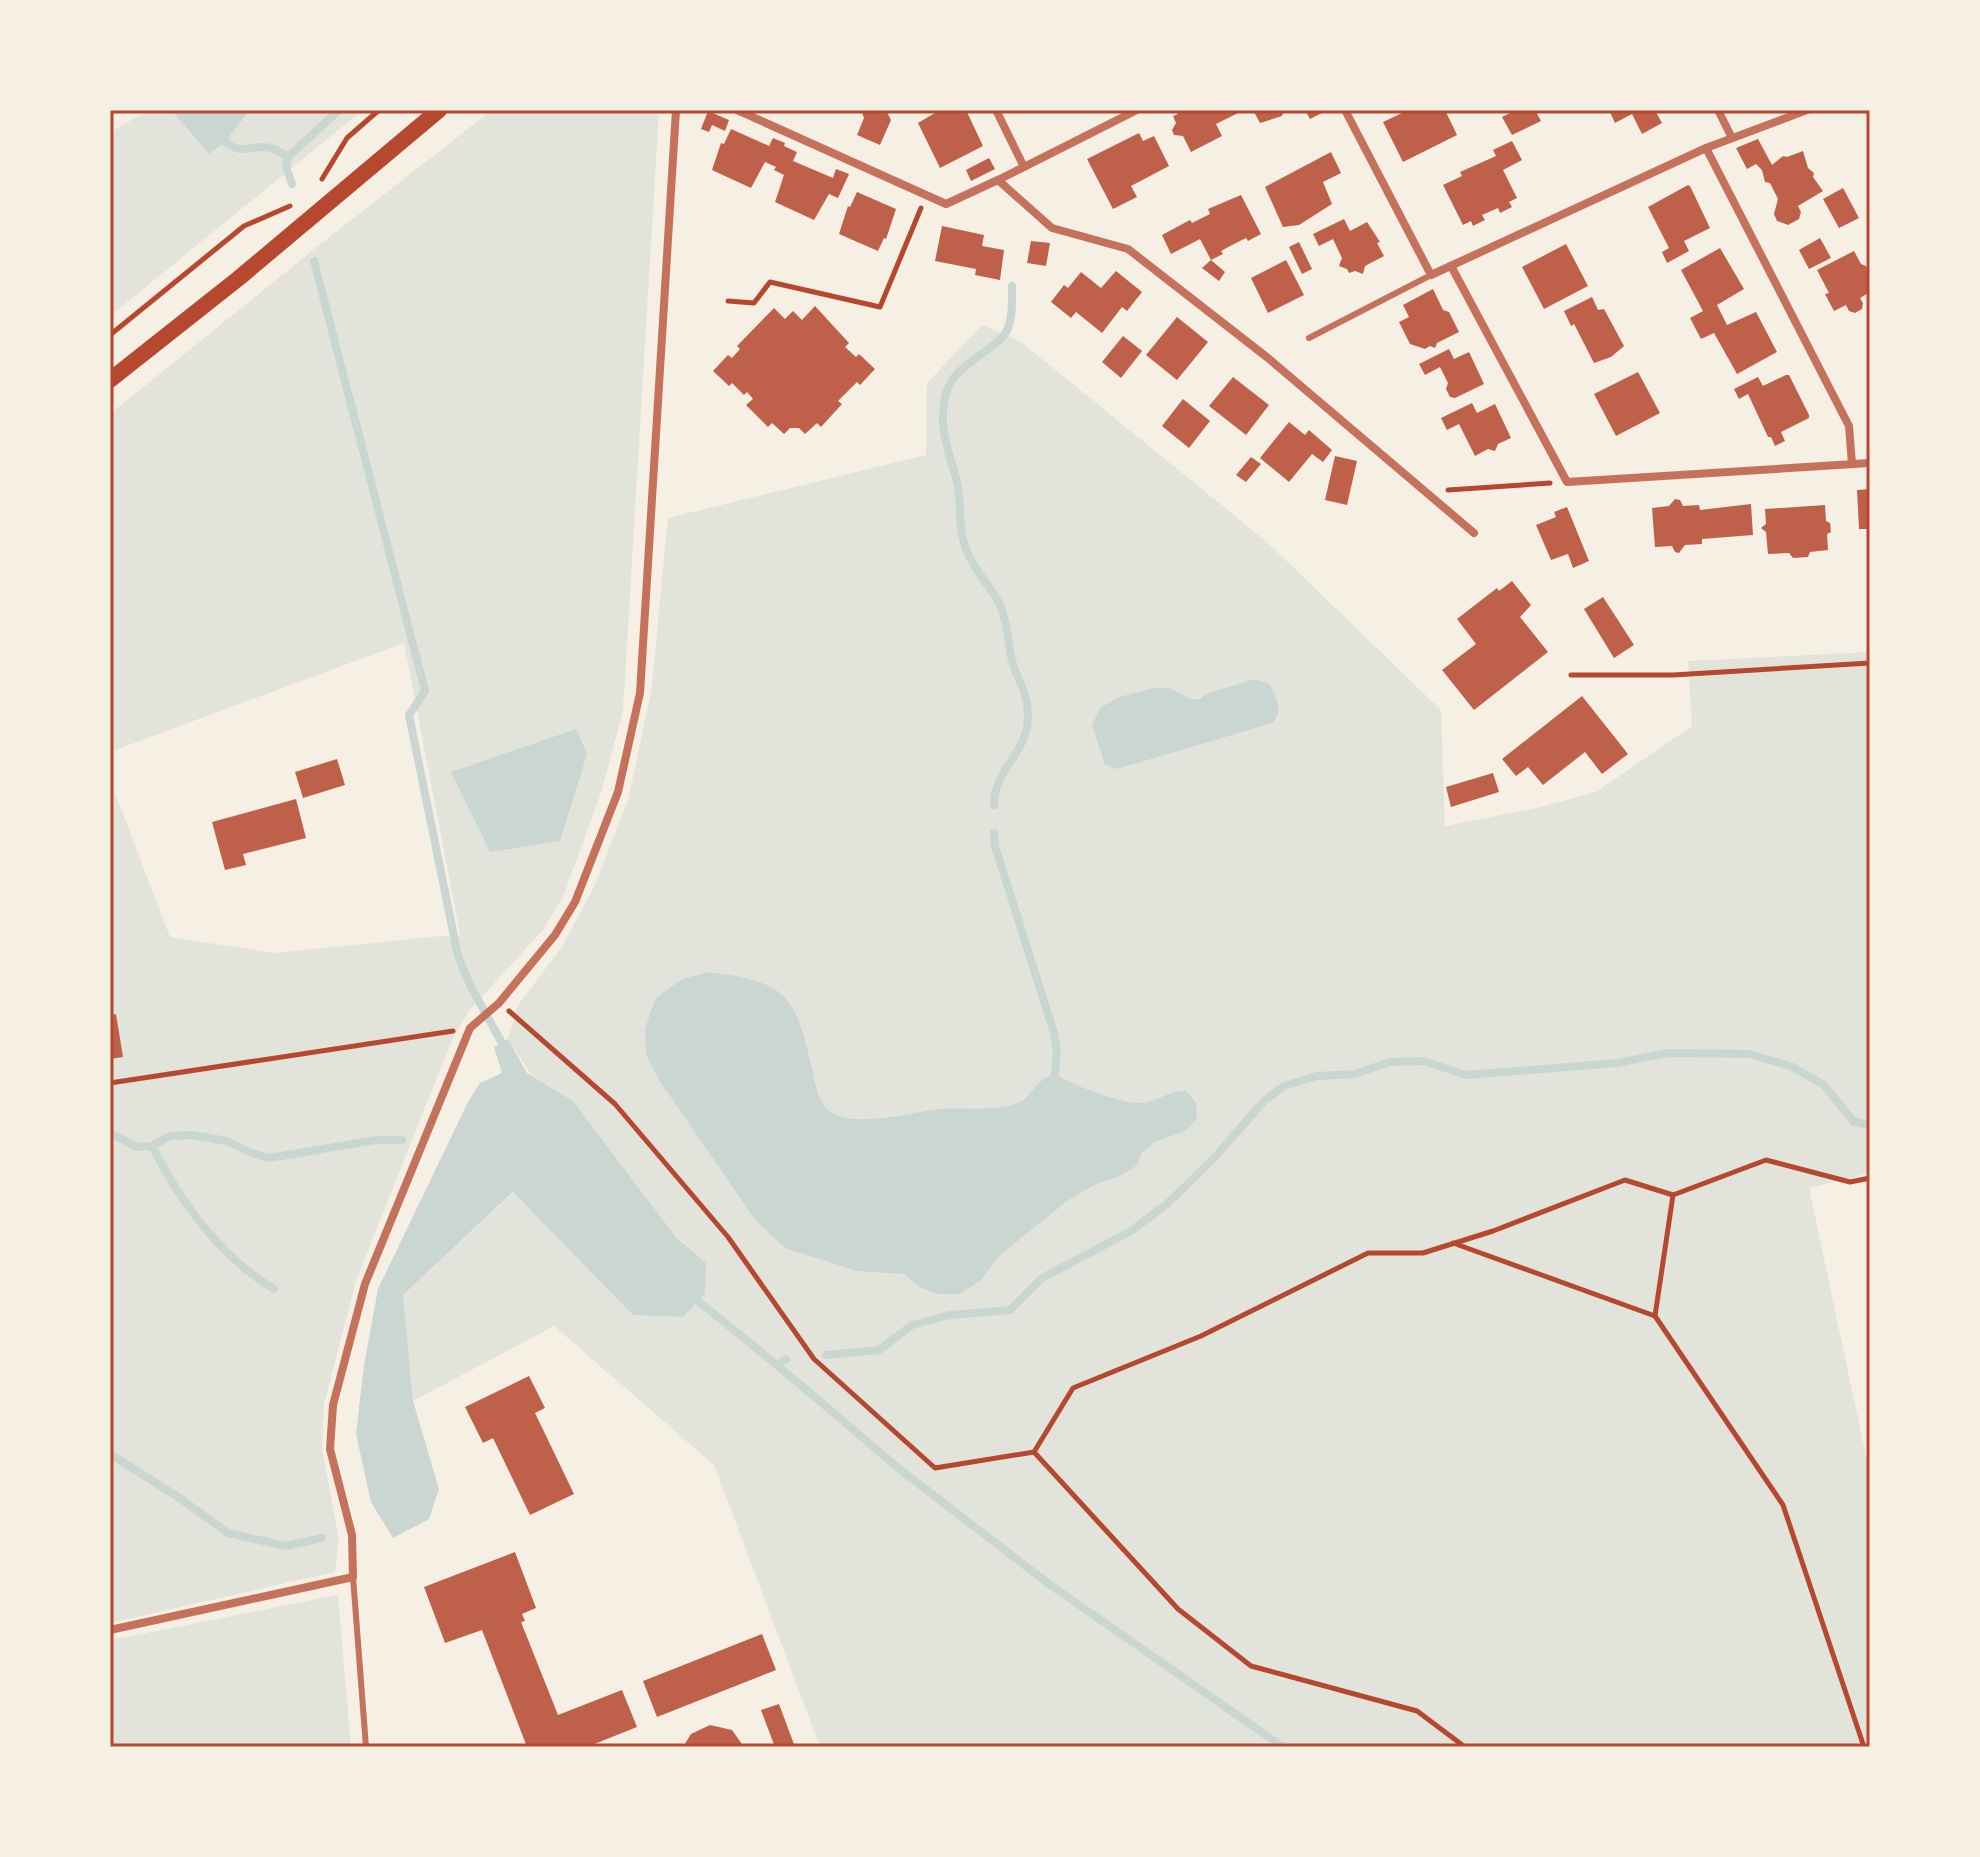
<svg xmlns="http://www.w3.org/2000/svg" width="1980" height="1857" font-family="'PT Sans',sans-serif">
	<style>
		.green { fill: #e2e4dc; fill-rule: evenodd }
		.water { fill: #c9d6d2 }
		.lines { fill: none; stroke-linecap: round; stroke-linejoin: round }
		.stream { stroke: #c9d6d2; stroke-width: 8 }
		.building { fill: #bf614a }
		.path { stroke: #b5482f; stroke-width: 5 }
		.service { stroke: #c5725c; stroke-width: 6 }
		.minor { stroke: #c5725c; stroke-width: 8 }
		.secondary { stroke: #b5482f; stroke-width: 16 }
		.neatline { fill: none; stroke: #b5482f; stroke-width: 3 }
	</style>
	<rect width="100%" height="100%" fill="#f6efe4"/>
	<g class="green">
		<path d="M149,110h22l38,44 16,-12 25,-32h113l-253,206v-184z"/>
		<path d="M492,110h167l-36,601 -21,79 -39,107 -20,33 -74,81 -18,31 -95,239 -32,123 -2,46 17,89 -4,33 -225,51v-843l60,157 104,16 186,-19 -56,-291 -294,109v-338l208,-168z"/>
		<path d="M982,325l38,16 247,201 174,168 4,116 96,-19 55,-15 96,-66 -4,-65 182,-9v521l-61,15 61,287v272h-1050l-106,-282 -160,-139 -141,75 -10,-106 111,-103 119,122 50,3 22,-23 1,-31 -32,-29 -101,-133 -41,-25 -24,-37 10,-34 44,-58 32,-60 34,-87 23,-107 17,-175 258,-63 1,-72zM1254,679l25,37 -6,7 -156,45 -12,-3 65,-77c7,5 15,11 23,11 5,0 51,-17 61,-20z"/>
		<path d="M338,1595l13,152h-241v-107z"/>
	</g>
	<g class="water">
		<path d="M171,110h79l-25,32 -16,12z"/>
		<path d="M1254,679l16,5c6,14 14,26 3,39l-156,46 -12,-4 -13,-40 8,-17 19,-11 36,-9h15l20,11h9l7,-5z"/>
		<path d="M576,729l11,25 -27,87 -70,11 -39,-80z"/>
		<path d="M709,972c78,10 86,22 103,97 3,13 5,29 14,39 21,23 86,4 113,1 27,-2 54,3 79,-6 9,-3 14,-14 22,-21 4,-4 10,-7 15,-9 15,12 63,29 83,30 17,1 30,-13 48,-12l10,11 1,17 -12,12 -31,11 -12,11 -6,13 -14,9 -28,10 -27,16 -68,55 -18,24 -21,14h-22l-21,-8 -12,-12 -48,-3 -72,-23 -29,-27 -97,-141 -13,-25 -1,-26 10,-30 27,-20z"/>
		<path d="M508,1039l19,34 46,28 103,136 30,26 -1,31 -22,23 -50,-2 -120,-123 -110,103 10,106 26,88 -10,30 -36,19 -22,-36 -15,-68 8,-69 14,-76 91,-189 11,-17 22,-10 -8,-26z"/>
	</g>
	<g class="lines">
		<g class="stream">
			<path d="M226,110l-1,32c15,12 22,5 38,5 10,0 17,5 25,10"/>
			<path d="M292,184l-6,-17 2,-10 51,-47"/>
			<path d="M314,261l111,430 -16,24 49,241 13,31 31,56 2,10"/>
			<path d="M994,805c1,-43 40,-51 33,-101 -2,-15 -10,-26 -14,-40 -6,-20 -4,-39 -13,-59 -9,-18 -24,-33 -32,-51 -11,-23 -6,-49 -11,-72 -5,-20 -13,-39 -14,-59 -2,-42 14,-51 44,-73 8,-6 17,-12 21,-22 5,-13 4,-29 4,-42"/>
			<path d="M994,833l1,13 59,187 3,19 -2,21"/>
			<path d="M110,1133l27,14 15,-1 18,-10 23,-1 34,6 22,11 20,6 107,-18h26"/>
			<path d="M152,1146c29,57 67,110 122,143"/>
			<path d="M692,1296l85,69 9,-6"/>
			<path d="M826,1355l53,-5 33,-25 38,-10 60,-5 32,-32 89,-47 36,-27 48,-47 49,-56 20,-15 33,-10 38,-2 35,-12 34,-1 42,14 151,-12 51,-10 81,1 44,13 31,18 30,37 16,3"/>
			<path d="M777,1365l125,106 147,113 234,163"/>
			<path d="M110,1454l68,43 50,36 58,13 36,-8"/>
		</g>
	</g>
	<g class="building">
		<path d="M861,110h25l5,10 -11,25 -23,-10 7,-17z"/>
		<path d="M940,110h26l17,36 -43,22 -22,-45z"/>
		<path d="M1176,110h60l2,3 -22,11 6,12 -31,16 -8,-16 -9,-1 -2,-5 4,-7 -3,-7 5,-2z"/>
		<path d="M1253,110h31l-2,6 -22,7z"/>
		<path d="M1305,110h23l-18,9z"/>
		<path d="M1401,110h44l12,25 -54,27 -20,-40 19,-9z"/>
		<path d="M1516,110h19l6,11 -29,14 -10,-18z"/>
		<path d="M1609,110h46l7,13 -20,11 -10,-20 -17,9z"/>
		<path d="M708,111l21,9 -4,11 -13,-6 -3,7 -8,-3z"/>
		<path d="M731,129l38,17 4,-8 12,5 -1,3 13,6 -4,9 40,17 3,-9 13,5 -11,24 -9,-4 -15,26 -39,-18 9,-27 -10,-5 2,-3 -11,-5 -14,26 -39,-18 9,-27 3,1z"/>
		<path d="M1139,133l4,8 11,-5 15,30 -38,20 6,11 -24,12 -26,-50z"/>
		<path d="M1758,139l14,26 11,-9 4,1 16,-6 5,17 6,5 -1,4 10,14 -25,15 3,6 -2,7 -11,6 -11,-4 -3,-7 4,-15 -8,-16 -5,-1 -3,-12 -6,-6 -9,5 -11,-21z"/>
		<path d="M1512,141l10,19 -19,10 14,28 -8,4 3,5 -12,6 -2,-5 -16,7 3,5 -12,6 -2,-5 -8,4 -20,-40 19,-9 -2,-4 36,-16 -3,-6z"/>
		<path d="M1331,152l10,21 -18,9 9,22 -33,21 -16,2 -18,-40z"/>
		<path d="M989,158l6,11 -24,12 -5,-11z"/>
		<path d="M1688,185l2,1 20,42 -26,13 5,10 -22,12 -5,-11 7,-4 -21,-41z"/>
		<path d="M1843,188l16,30 -20,10 -16,-29z"/>
		<path d="M857,192l39,17 -10,30 -2,-1 -6,13 -39,-17 9,-28 2,1z"/>
		<path d="M1241,195l20,39 -13,7 -2,-3 -14,7 -11,6 2,3 -12,6 14,12 -6,9 -17,-13 9,-8 -11,-21 -29,15 -9,-19 28,-15 2,3 18,-9 -2,-5z"/>
		<path d="M1344,219l6,12 17,-9 13,20 -3,1 7,13 -19,10 -2,8 -8,-3 -6,2 -2,-4 -8,-3 3,-8 -9,-19 -14,7 -6,-12z"/>
		<path d="M942,226l42,9 -2,11 22,4 -4,30 -25,-5 1,-6 -41,-8z"/>
		<path d="M1820,238l11,20 -22,11 -10,-19z"/>
		<path d="M1031,241l19,2 -4,23 -19,-3z"/>
		<path d="M1299,242l13,27 -10,5 -13,-27z"/>
		<path d="M1566,244l22,42 -44,23 -22,-42z"/>
		<path d="M1720,248l24,41 -27,16 10,20 29,-13 21,40 -40,22 -23,-41 -13,6 -11,-21 13,-7 -22,-41z"/>
		<path d="M1854,251l7,13 5,2 3,6 1,20 -10,6 3,5 -1,6 -7,4 -6,-2 -3,-6 -12,6 -9,-17 4,-1 -12,-23z"/>
		<path d="M1286,260l18,35 -36,18 -17,-35z"/>
		<path d="M1116,271l26,21 -15,19 -5,-4 -20,26 -26,-21 -5,6 -20,-16 13,-17 4,3 13,-16 20,16z"/>
		<path d="M1433,289l10,21 6,2 10,20 -22,11 -2,5 -5,-2 -5,3 -15,-5 -11,-22 10,-5 -6,-12z"/>
		<path d="M1592,297l6,13 6,-1 20,37 -13,11 -17,6 -20,-39 -3,2 -7,-15z"/>
		<path d="M815,306l34,37 -4,4 11,10 3,-3 16,15 -15,16 -3,-3 -19,19 4,3 -21,23 -4,-4 -12,11 -6,-6h-9l-6,6 -12,-11 -4,4 -22,-22 7,-6 -6,-7 -3,3 -12,-12 -3,3 -16,-15 15,-16 4,3 8,-9 -3,-3 37,-38 11,11 8,-8 9,9z"/>
		<path d="M1177,317l31,25 -31,38 -31,-25z"/>
		<path d="M1123,336l19,15 -21,27 -19,-16z"/>
		<path d="M1449,349l5,10 15,-7 15,32 -29,14 -5,-1 -4,-8 2,-6 -8,-16 -15,8 -6,-11z"/>
		<path d="M1638,372l22,41 -44,23 -22,-42z"/>
		<path d="M1786,375h3l20,40v3l-28,14 4,9 -10,5 -4,-9h-3l-20,-43 -9,5 -5,-10 24,-12 5,9z"/>
		<path d="M1233,377l36,28 -23,30 -37,-29z"/>
		<path d="M1183,399l27,22 -21,27 -27,-22z"/>
		<path d="M1472,403l5,10 18,-9 16,34 -13,6 -3,7 -7,-2 -13,7 -16,-32 -12,6 -6,-12z"/>
		<path d="M1289,422l16,13 4,-5 23,20 -9,12 -11,-8 -23,28 -29,-24z"/>
		<path d="M1335,456l22,5 -10,44 -22,-5z"/>
		<path d="M1251,457l10,7 -15,18 -10,-7z"/>
		<path d="M1870,489v40h-11l-2,-39z"/>
		<path d="M1675,499l5,1 3,6 16,-1 1,5 51,-6 2,31 -51,4v5l-17,1 -6,8 -4,-1 -3,-6 -17,1 -3,-39 17,-2z"/>
		<path d="M1825,505l1,16 4,2 1,9 -4,2 1,16 -18,2 -2,5 -15,1 -4,-5 -21,1 -2,-22 -5,-4 5,-4 -1,-15z"/>
		<path d="M1567,507l22,54 -16,7 -5,-14 -17,6 -15,-35 20,-8 -2,-5z"/>
		<path d="M1512,581l19,24 -11,12 28,35 -74,58 -32,-40 34,-26 -19,-25 40,-31 2,3z"/>
		<path d="M1603,597l31,48 -20,13 -30,-49z"/>
		<path d="M1582,696l46,58 -26,20 -17,-22 -42,33 -15,-18 -12,9 -14,-17z"/>
		<path d="M337,759l8,26 -42,13 -8,-26z"/>
		<path d="M1493,773l6,19 -48,15 -5,-20z"/>
		<path d="M296,799l10,39 -63,16 3,11 -21,5 -13,-48z"/>
		<path d="M116,1014l7,43 -13,2v-44z"/>
		<path d="M529,1376l16,32 -10,5 39,81 -44,21 -37,-77 -10,5 -18,-36z"/>
		<path d="M515,1552l21,56 -14,6 3,7 -4,1 37,93 64,-25 15,37 -50,20h-60l-45,-117 -37,13 -21,-56z"/>
		<path d="M762,1634l14,36 -119,47 -14,-36z"/>
		<path d="M779,1704l16,43h-20l-14,-37z"/>
		<path d="M710,1725l22,5 12,17h-61l8,-13z"/>
	</g>
	<g class="lines">
		<g class="path">
			<path d="M322,179l25,-41 32,-28"/>
			<path d="M728,301l26,2 16,-21 110,25 41,-99"/>
			<path d="M110,335l134,-109 46,-20"/>
			<path d="M1448,490l102,-7"/>
			<path d="M1571,675h102l197,-12"/>
			<path d="M509,1011l106,93 113,133 86,122 121,109 99,-16 39,-64 128,-52 167,-83h55l70,-22 132,-51 48,15 93,-35 84,22 20,-4"/>
			<path d="M110,1083l343,-52"/>
			<path d="M1453,1243l202,73 128,189 81,242"/>
			<path d="M1655,1316l18,-121"/>
			<path d="M1034,1452l144,157 73,57 166,45 48,36"/>
		</g>
		<g class="service">
			<path d="M1309,338l122,-63"/>
			<path d="M353,1577l13,170"/>
		</g>
		<g class="minor">
			<path d="M737,110l209,94 52,-24 139,-70"/>
			<path d="M996,110l28,57"/>
			<path d="M1345,110l86,165 275,-127 101,-38"/>
			<path d="M1718,110l14,28"/>
			<path d="M1706,148l143,278 3,38"/>
			<path d="M998,180l54,48 76,21 140,109 206,175"/>
			<path d="M1451,266l116,216 303,-19"/>
			<path d="M110,1630l243,-53 -1,-42 -22,-86 3,-44 32,-121 105,-256 29,-25 56,-68 20,-33 43,-110 22,-99 36,-583"/>
		</g>
		<path class="secondary" d="M110,380l129,-102 200,-168"/>
	</g>
	<rect width="1980" height="1857" fill="none" stroke="#f6efe4" stroke-width="224"/>
	<rect x="112" y="112" width="1756" height="1633" class="neatline"/>
</svg>
